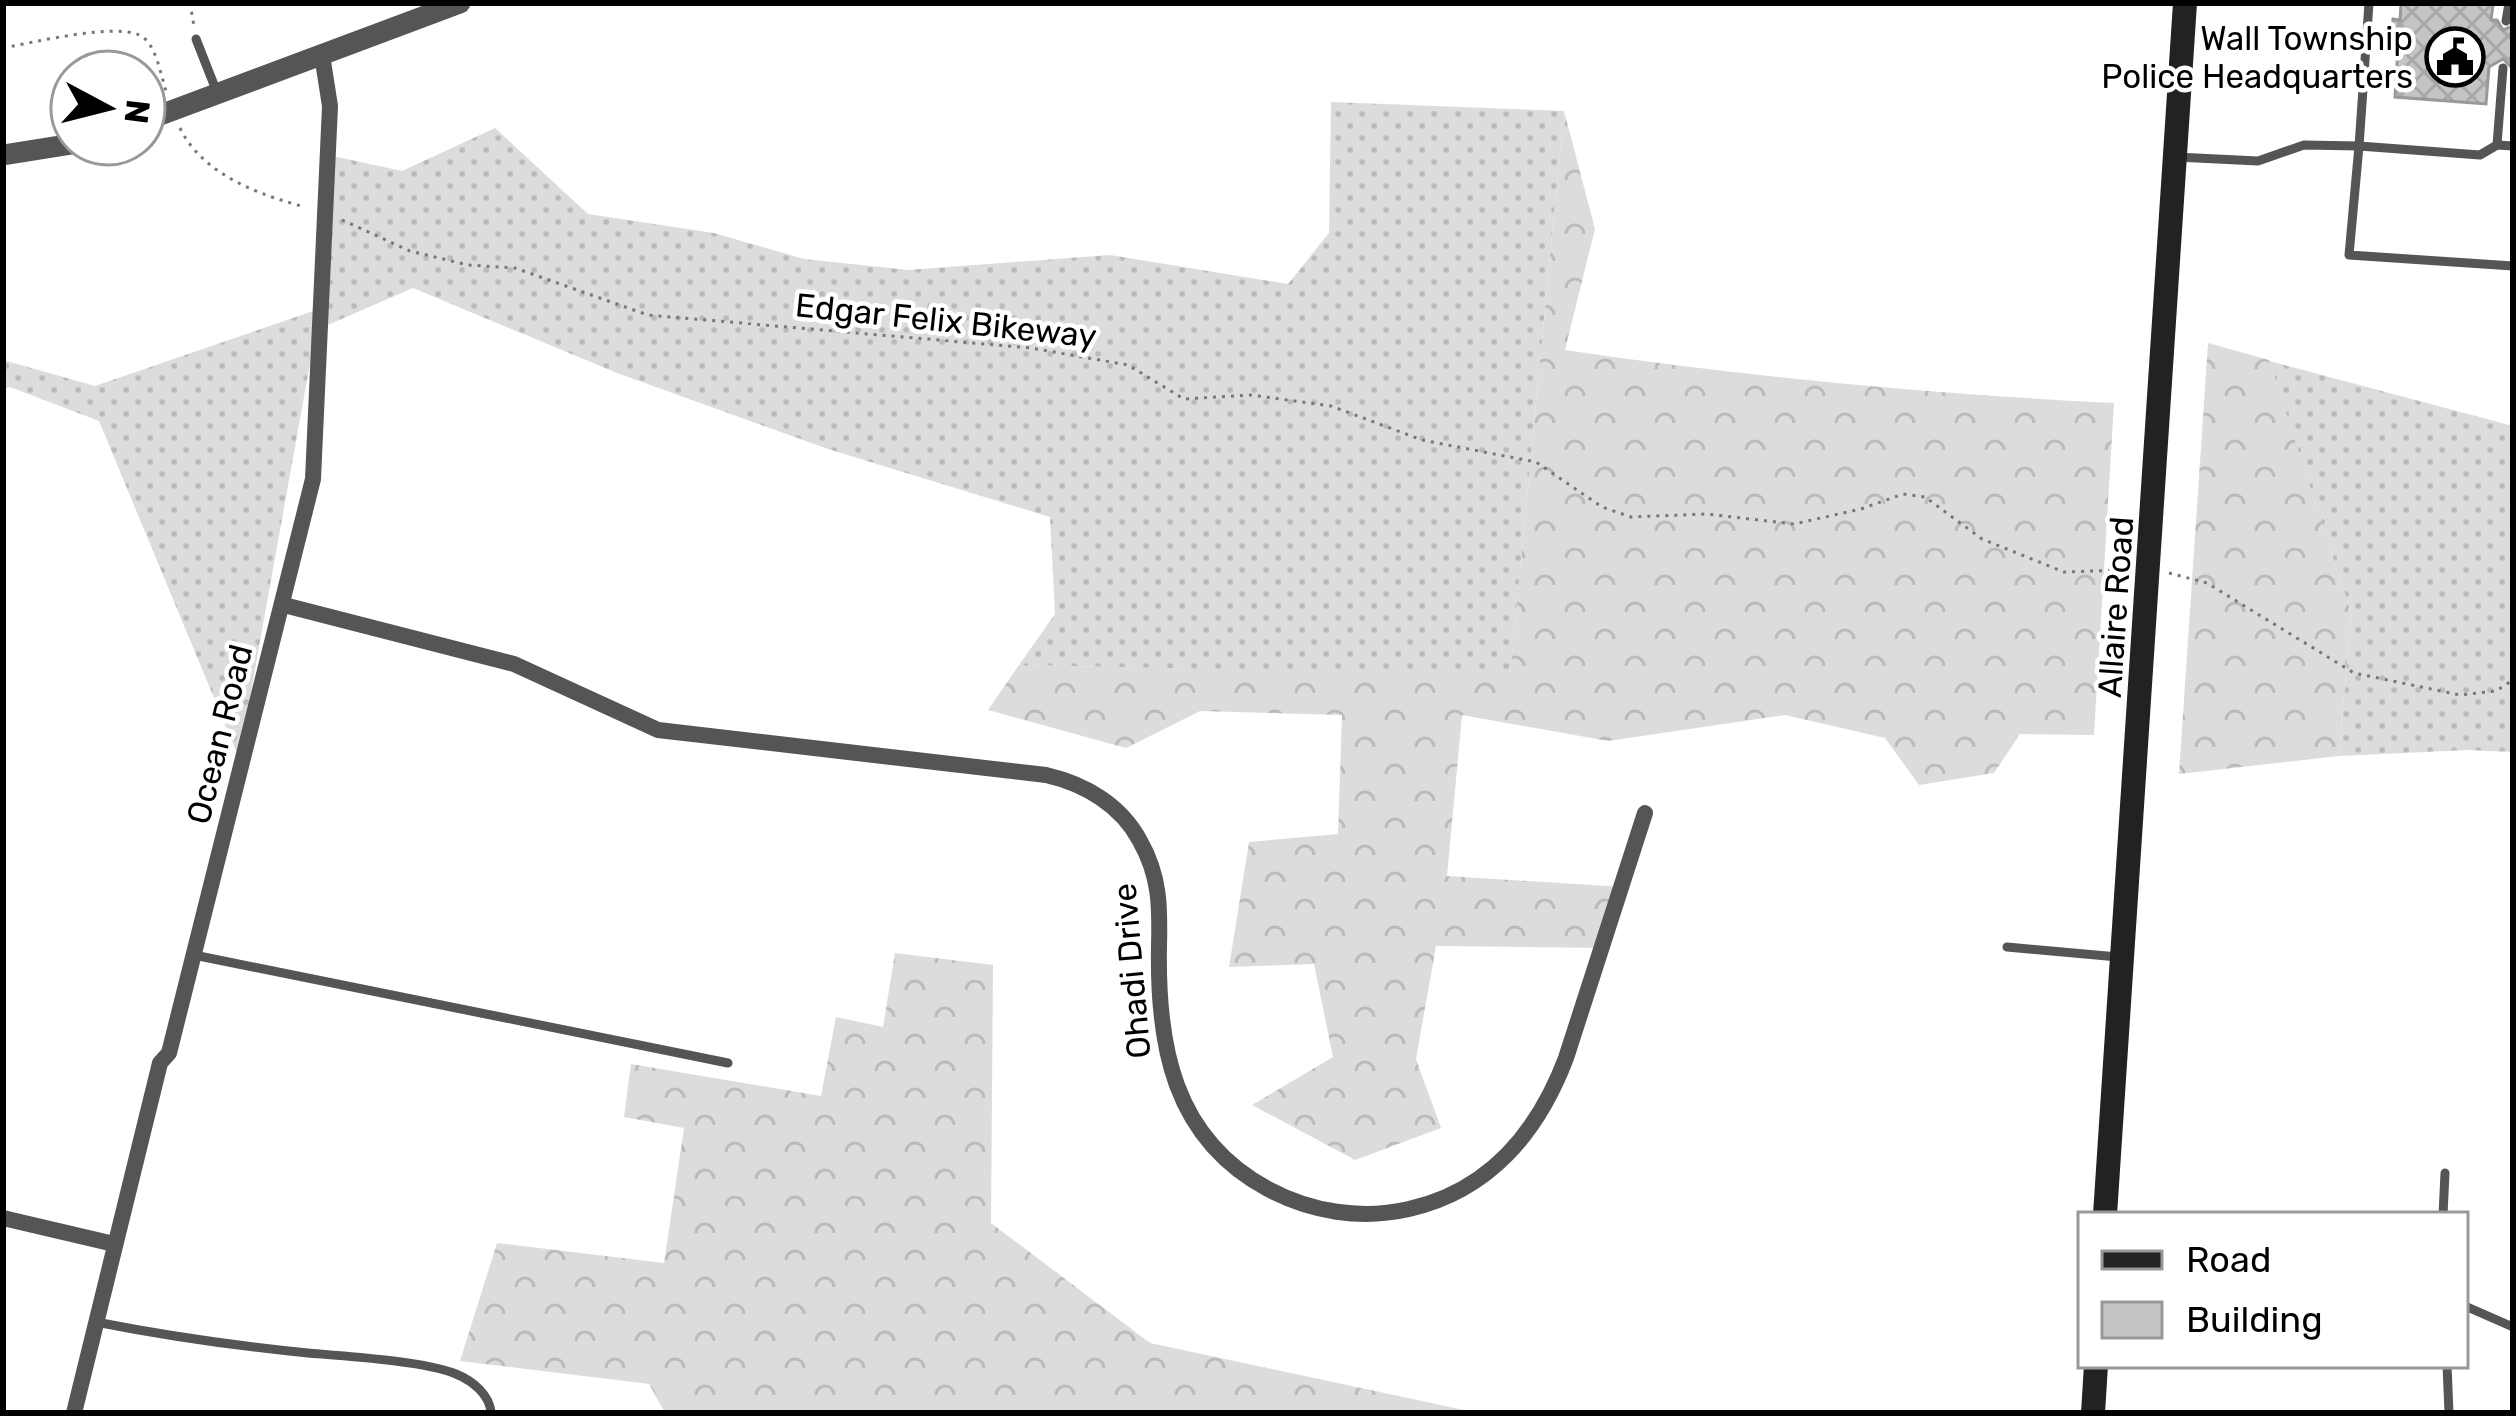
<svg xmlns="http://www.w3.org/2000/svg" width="2516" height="1416" font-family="Rubik,sans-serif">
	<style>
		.grass { fill: url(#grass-dots) }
		.forest { fill: url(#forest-crowns) }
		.building { fill: url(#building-cross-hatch); stroke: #999; stroke-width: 3 }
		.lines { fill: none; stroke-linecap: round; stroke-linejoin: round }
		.path { stroke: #777; stroke-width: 3; stroke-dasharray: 3 6; stroke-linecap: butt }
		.service { stroke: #555; stroke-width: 9 }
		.minor { stroke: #555; stroke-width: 16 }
		.tertiary { stroke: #555; stroke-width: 21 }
		.secondary { stroke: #222; stroke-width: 24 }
		.labels { text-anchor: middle; stroke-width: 9; stroke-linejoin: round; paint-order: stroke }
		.poi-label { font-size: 33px; fill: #000; stroke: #fff; text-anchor: end }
		.street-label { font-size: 33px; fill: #000; stroke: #fff }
	</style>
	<defs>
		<pattern id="grass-dots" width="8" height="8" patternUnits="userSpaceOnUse" patternTransform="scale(3)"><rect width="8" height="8" fill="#dcdcdc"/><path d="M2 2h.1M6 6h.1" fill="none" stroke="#bbb" stroke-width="1.8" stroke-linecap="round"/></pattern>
		<pattern id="forest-crowns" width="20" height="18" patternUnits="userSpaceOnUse" patternTransform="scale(3)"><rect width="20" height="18" fill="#dcdcdc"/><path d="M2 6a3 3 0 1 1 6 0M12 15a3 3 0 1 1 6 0" fill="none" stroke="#bbb"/></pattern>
		<pattern id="building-cross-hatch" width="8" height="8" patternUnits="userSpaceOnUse" patternTransform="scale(3)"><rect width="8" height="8" fill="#c4c4c4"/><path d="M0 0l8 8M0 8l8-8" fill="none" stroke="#a7a7a7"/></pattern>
	</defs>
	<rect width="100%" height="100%" fill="#fff"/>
	<g class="grass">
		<path d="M1331,102l233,9 -54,565 -491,-11 36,-51 -5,-97 -222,-68 -211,-76 -204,-85 -97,42 -77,428 -140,-337 -89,-34 -7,1v-28l92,26 221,-76 7,-156 79,17 93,-43 93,86 126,19 90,26 104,11 202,-15 178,29 41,-51z"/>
		<path d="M2269,361l244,65v326l-46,-2 -128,6 12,-143z"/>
	</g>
	<g class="forest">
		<path d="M1564,111l31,118 -30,121c184,27 364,44 549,53l-20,332 -74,-1 -26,39 -75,12 -34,-47 -100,-23 -177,26 -146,-26 -15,161 177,11 -22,61 -166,-2 -20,113 25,69 -86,32 -103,-55 81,-48 -19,-93 -85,3 20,-125 89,-8 4,-119 -142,-4 -74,37 -138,-38 31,-45 491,10z"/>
		<path d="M2208,343l61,17 82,253 -12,143 -160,18z"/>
		<path d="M895,953l98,12 -2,258 159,120 328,70h-813l-16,-29 -189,-23 37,-118 167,20 20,-135 -60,-11 7,-53 190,32 15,-79 47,10z"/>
	</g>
	<path class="building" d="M2401,3h86l6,2 -2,15h6l6,10 10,-4v43l-10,-10 -14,8 -3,37 -91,-7 3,-50h-7l2,-28 7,1z"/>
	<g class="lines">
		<g class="path">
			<path d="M190,3l4,23"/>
			<path d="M3,48c28,-5 121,-28 141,-10 13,11 17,38 22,53"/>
			<path d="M180,128c22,46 79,67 125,79"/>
			<path d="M342,220l68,31 58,14 47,3 133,47 383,33 97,17 56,34 67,-4 80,11 91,34 114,22 66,45 29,10 75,-3 88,10 67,-15 42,-15 22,3 57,42 82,33 59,-2"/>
			<path d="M2169,573l38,10 147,90 106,22 36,-4 17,-11"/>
		</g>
		<g class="service">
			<path d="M2506,21l3,-18"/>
			<path d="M196,39l22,56"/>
			<path d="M2497,145l6,-77"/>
			<path d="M2513,146l-16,-1 -17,10 -121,-9 -10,109 164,11"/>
			<path d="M2176,157l82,4 46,-16 55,1 10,-143"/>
			<path d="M2007,947l111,10"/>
			<path d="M194,955l534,108"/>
			<path d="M2443,1215l2,-42"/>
			<path d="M2465,1306l48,21"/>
			<path d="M96,1322c71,14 141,24 212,31 36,3 117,8 148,21 17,7 34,21 35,39"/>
			<path d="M2447,1365l2,48"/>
		</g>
		<g class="minor">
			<path d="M284,605l230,59 144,66 388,45c39,9 75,30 94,66 20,35 20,66 19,105 -2,99 14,192 109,243 43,23 93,31 141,20 80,-18 129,-77 157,-151l79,-245"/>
			<path d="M3,1218l111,26"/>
			<path d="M74,1413l86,-350 9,-10 144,-574 17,-373 -8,-51"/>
		</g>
		<g class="tertiary">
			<path d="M144,121l316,-118"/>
			<path d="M3,155l69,-11"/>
		</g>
		<g class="secondary">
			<path d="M2105,1215l80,-1212"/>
			<path d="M2093,1413l3,-48"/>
		</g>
	</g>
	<defs>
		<g id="civic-ring" transform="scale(3)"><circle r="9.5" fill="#fff" stroke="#000" stroke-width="1.5"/><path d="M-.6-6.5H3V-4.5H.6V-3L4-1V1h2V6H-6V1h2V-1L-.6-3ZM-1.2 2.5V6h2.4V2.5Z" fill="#000"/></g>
	</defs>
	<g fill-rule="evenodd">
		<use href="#civic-ring" x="2455" y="57"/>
	</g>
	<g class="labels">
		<g class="poi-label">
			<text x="2413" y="50">Wall Township<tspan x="2413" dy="38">Police Headquarters</tspan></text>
		</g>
		<g class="street-label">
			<text transform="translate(946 320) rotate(6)" y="12">Edgar Felix Bikeway</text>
			<text transform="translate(2115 607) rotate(-86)" y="12">Allaire Road</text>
			<text transform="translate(219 734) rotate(-76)" y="12">Ocean Road</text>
			<text transform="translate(1131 971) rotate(-95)" y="12">Ohadi Drive</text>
		</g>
	</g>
	<rect width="2516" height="1416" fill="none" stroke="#000000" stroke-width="12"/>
	<rect x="2078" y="1212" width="390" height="156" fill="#ffffff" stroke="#999999" stroke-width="3"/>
	<rect x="2102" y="1251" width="60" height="18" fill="#222222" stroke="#999999" stroke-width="3"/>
	<text x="2186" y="1272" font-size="36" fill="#000000">Road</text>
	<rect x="2102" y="1302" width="60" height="36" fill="#c4c4c4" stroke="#999999" stroke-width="3"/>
	<text x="2186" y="1332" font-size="36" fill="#000000">Building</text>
	<g transform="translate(108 108) rotate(97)"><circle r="57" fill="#ffffff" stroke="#999999" stroke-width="3"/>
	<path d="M0-9L21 45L0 30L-21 45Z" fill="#000000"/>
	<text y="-18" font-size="33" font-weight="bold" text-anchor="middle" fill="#000000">N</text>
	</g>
</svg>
